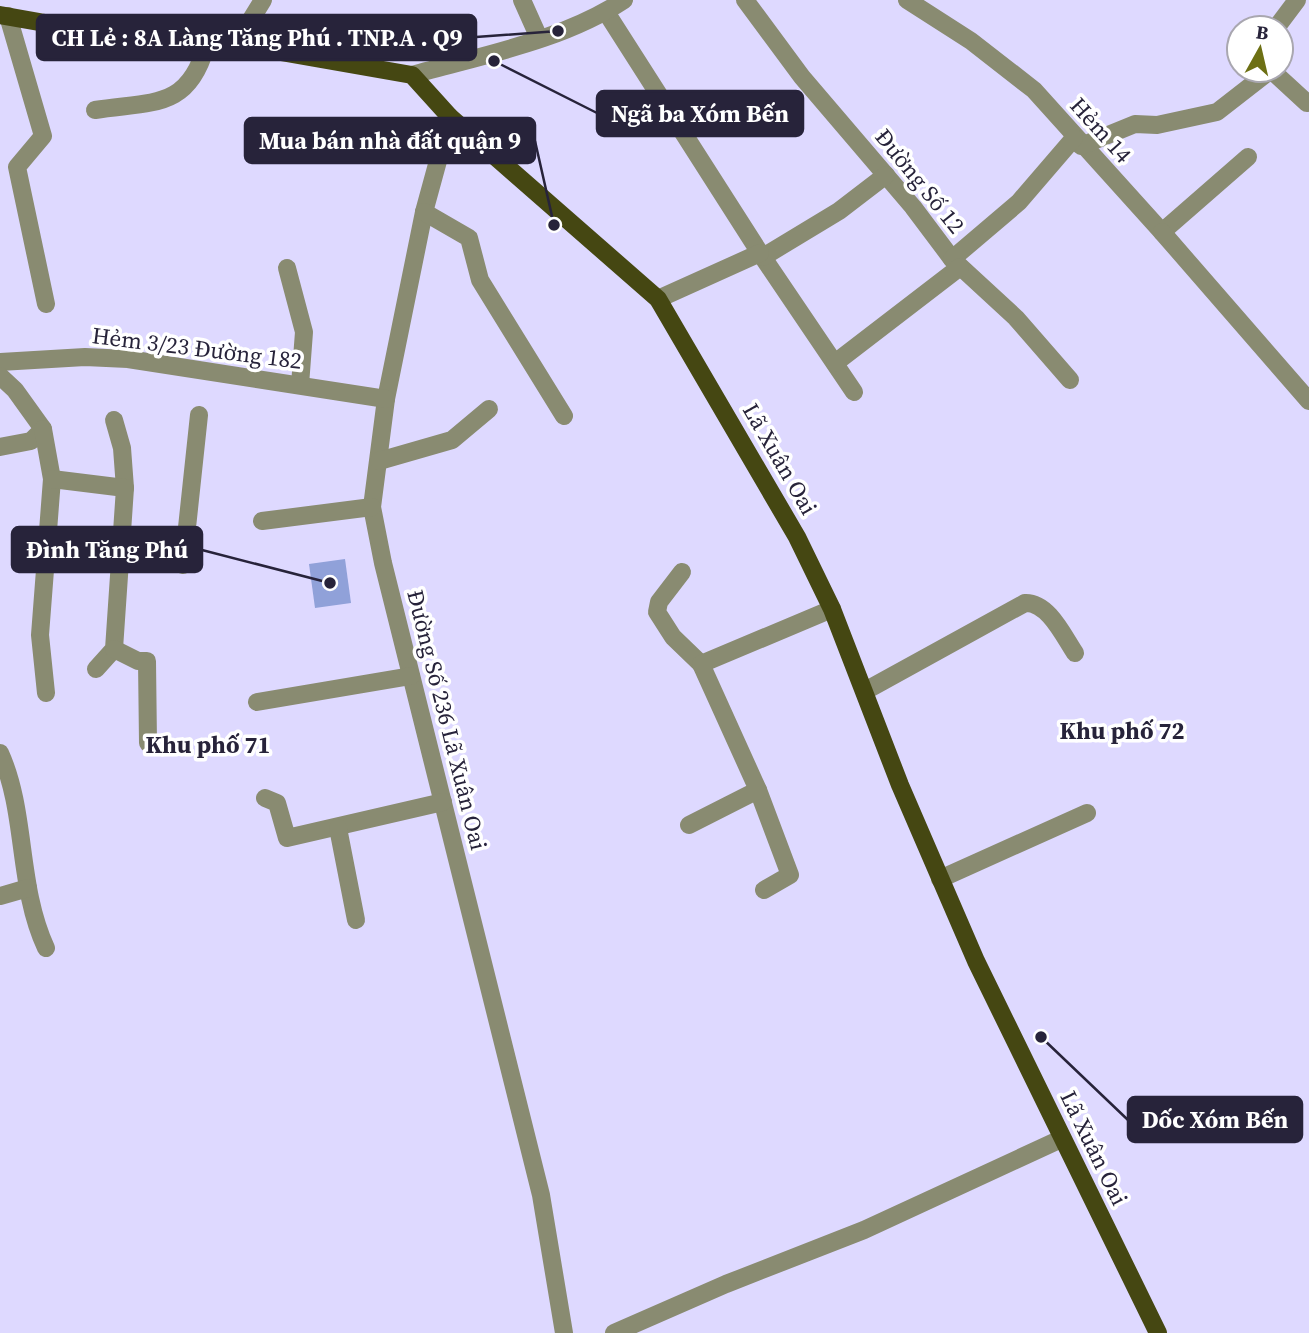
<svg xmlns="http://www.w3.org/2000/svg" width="1309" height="1333" font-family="'Source Serif 4',serif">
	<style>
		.building { fill: #90a1d9 }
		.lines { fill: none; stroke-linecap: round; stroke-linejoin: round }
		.minor { stroke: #898b71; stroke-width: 18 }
		.major { stroke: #454712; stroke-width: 18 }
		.labels { text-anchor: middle; stroke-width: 7; stroke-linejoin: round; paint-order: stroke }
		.street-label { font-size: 23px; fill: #27233a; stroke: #fff }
		.neighbourhood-label { font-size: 24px; font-weight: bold; fill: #27233a; stroke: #fff }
		.leader { fill: none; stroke: #27233a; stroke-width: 2.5 }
		.callout-dot { fill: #27233a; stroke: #fff; stroke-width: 2.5 }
		.callout { fill: #27233a; stroke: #27233a; stroke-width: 2.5 }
		.callout-label { font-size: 24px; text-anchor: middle; font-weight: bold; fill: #fff }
	</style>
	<rect width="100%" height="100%" fill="#ded9ff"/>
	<path class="building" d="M345,559l6,44 -36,5 -6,-44z"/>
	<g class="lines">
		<g class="minor">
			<path d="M522,0l17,38"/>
			<path d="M745,0l57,77 111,130 39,52 64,59 54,62"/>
			<path d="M907,0l64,41 63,49 128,142 86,-75"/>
			<path d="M606,12l154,241 94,139"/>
			<path d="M8,16l35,120 -26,31 29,137"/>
			<path d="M1276,28l21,-28"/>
			<path d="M234,47l29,-47"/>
			<path d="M412,75c70,-20 150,-34 212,-75"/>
			<path d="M95,110c57,-9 93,0 111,-64"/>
			<path d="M450,117l-26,95 -38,187 -14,108 11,56 158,632 23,138"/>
			<path d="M1081,146l54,-22 22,1 60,-13 54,-42 36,33"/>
			<path d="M424,212l45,26 11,42 84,136"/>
			<path d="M1162,232l147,169"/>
			<path d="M763,257l76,-46 47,-36"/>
			<path d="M952,259l67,-57 55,-64"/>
			<path d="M287,268l17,64 -4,53"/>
			<path d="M658,299l102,-46"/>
			<path d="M0,362l85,-5 43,2 258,40"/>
			<path d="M835,363l125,-96"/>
			<path d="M0,376l15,14 28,39 -12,12 -31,6"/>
			<path d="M114,420l8,28 3,40"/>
			<path d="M43,429l9,50 -12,156 6,58"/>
			<path d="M379,461l73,-21 37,-31"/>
			<path d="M52,479l73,9 -11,161 -18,20"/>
			<path d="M262,521l110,-14"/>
			<path d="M183,565l16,-150"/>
			<path d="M682,572l-23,30 -2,10 16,25 28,27"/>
			<path d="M114,649l24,12h9l1,82"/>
			<path d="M865,691l160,-88c23,-1 38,32 50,50"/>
			<path d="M257,702l154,-26"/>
			<path d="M0,753c27,59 17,133 46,195"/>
			<path d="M758,790l32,85 -26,15"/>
			<path d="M265,798l12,5 10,35 156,-36"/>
			<path d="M689,825l69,-35 -57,-126 131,-55"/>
			<path d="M338,828l18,92"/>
			<path d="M940,879l147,-66"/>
			<path d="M0,896l28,-8"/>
			<path d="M614,1333l112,-49 138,-54 197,-91"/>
		</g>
		<path class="major" d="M0,15l96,17 179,19 137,24 38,42 208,182 139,238 35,72 68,176 76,176 182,372"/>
	</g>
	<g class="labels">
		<g class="street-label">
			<text transform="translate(1101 130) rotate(48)" y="8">Hẻm 14</text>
			<text transform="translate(920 181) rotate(51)" y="8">Đường Số 12</text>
			<text transform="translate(197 348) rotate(7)" y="8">Hẻm 3/23 Đường 182</text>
			<text transform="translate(780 459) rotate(60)" y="8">Lã Xuân Oai</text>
			<text transform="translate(447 720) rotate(76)" y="8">Đường Số 236 Lã Xuân Oai</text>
			<text transform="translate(1094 1148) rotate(64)" y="8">Lã Xuân Oai</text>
		</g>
		<g class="neighbourhood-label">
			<text x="1122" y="739">Khu phố 72</text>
			<text x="208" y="753">Khu phố 71</text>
		</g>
	</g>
	<path class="leader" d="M558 31L476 37M494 61L597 113M554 225L535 141M330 583L202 550M1041 1037L1128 1120"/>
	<g class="callout-dot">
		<circle cx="558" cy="31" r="7"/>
		<circle cx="494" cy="61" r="7"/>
		<circle cx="554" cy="225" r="7"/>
		<circle cx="330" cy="583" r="7"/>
		<circle cx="1041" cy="1037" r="7"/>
	</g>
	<g class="callout">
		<rect x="37" y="15" width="439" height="45" rx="7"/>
		<rect x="597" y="91" width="206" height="45" rx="7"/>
		<rect x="245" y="118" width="290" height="45" rx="7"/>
		<rect x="12" y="527" width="190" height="45" rx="7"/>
		<rect x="1128" y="1097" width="174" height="45" rx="7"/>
	</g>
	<g class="callout-label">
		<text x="257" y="46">CH Lẻ : 8A Làng Tăng Phú . TNP.A . Q9</text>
		<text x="700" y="122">Ngã ba Xóm Bến</text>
		<text x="390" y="149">Mua bán nhà đất quận 9</text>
		<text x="107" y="558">Đình Tăng Phú</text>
		<text x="1215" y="1128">Dốc Xóm Bến</text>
	</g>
	<g transform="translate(1260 49) rotate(8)"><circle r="33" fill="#ffffff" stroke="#a9a7b0" stroke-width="2"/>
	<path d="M0-5L12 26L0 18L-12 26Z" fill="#6d7014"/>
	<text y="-10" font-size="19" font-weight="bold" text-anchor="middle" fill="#27233a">B</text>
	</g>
</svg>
